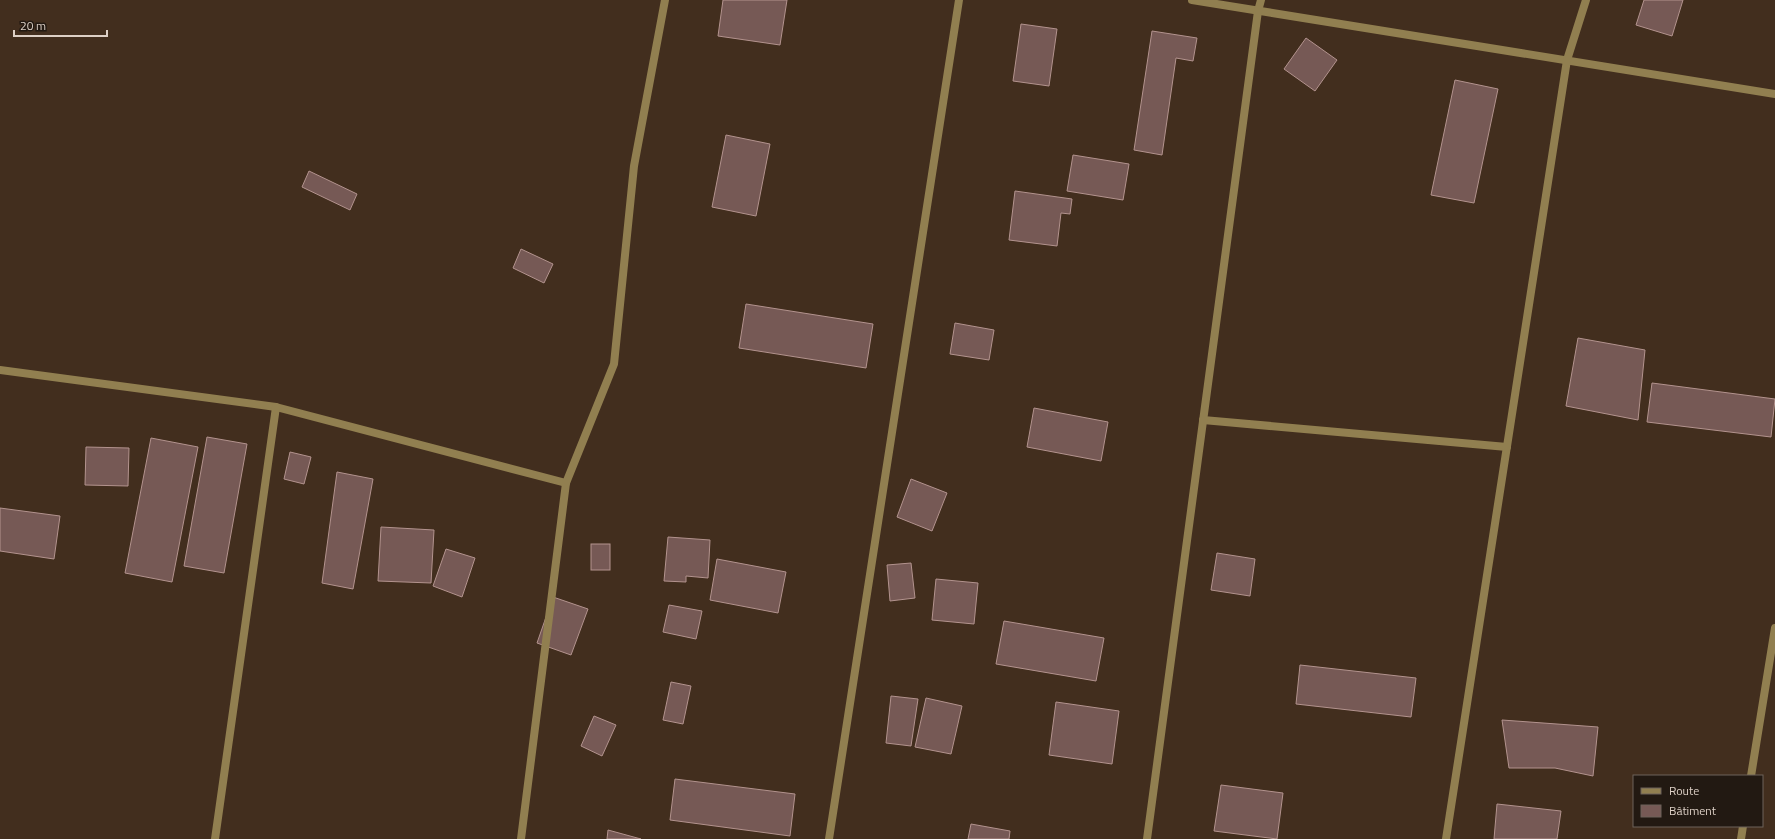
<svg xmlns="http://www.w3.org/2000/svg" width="1775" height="839" font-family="'Titillium Web',sans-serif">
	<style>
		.building { fill: #765955; stroke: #b3938e }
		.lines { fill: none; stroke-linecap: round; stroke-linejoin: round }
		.street { stroke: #917f50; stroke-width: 8 }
	</style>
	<rect width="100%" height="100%" fill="#422e1e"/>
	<g class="building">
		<path d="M723,0h64l-7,45 -62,-9z"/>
		<path d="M1644,0h39l-11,36 -36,-11z"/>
		<path d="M1021,24l36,5 -8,57 -36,-5z"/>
		<path d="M1152,31l45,7 -4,23 -17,-3 -14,97 -28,-5z"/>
		<path d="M1306,38l31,22 -22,31 -31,-22z"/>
		<path d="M1455,80l43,9 -24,114 -43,-8z"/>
		<path d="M726,135l44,9 -14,72 -44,-9z"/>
		<path d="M1073,155l56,9 -6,36 -56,-9z"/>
		<path d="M309,171l48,23 -7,16 -48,-23z"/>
		<path d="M1015,191l57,8 -2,15 -9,-1 -4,33 -48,-6z"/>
		<path d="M521,249l32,15 -9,19 -31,-15z"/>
		<path d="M746,304l127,20 -7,44 -127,-20z"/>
		<path d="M955,323l39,7 -5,30 -39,-6z"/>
		<path d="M1578,338l67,12 -7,70 -72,-14z"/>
		<path d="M1652,383l123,16 -4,38 -124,-15z"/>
		<path d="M1034,408l74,14 -7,39 -74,-14z"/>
		<path d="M207,437l40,7 -23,129 -40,-7z"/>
		<path d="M151,438l47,9 -26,135 -47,-9z"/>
		<path d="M86,447l43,1 -1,38 -43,-1z"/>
		<path d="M290,452l21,5 -7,27 -20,-5z"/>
		<path d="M337,472l36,7 -20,110 -31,-6z"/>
		<path d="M911,479l36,14 -15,38 -35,-14z"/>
		<path d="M0,508l60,8 -6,43 -54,-8z"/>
		<path d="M381,527l53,3 -3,53 -53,-2z"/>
		<path d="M668,537l42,3 -2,38 -22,-2v6l-22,-1z"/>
		<rect x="591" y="544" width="19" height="26"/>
		<path d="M446,549l29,9 -13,39 -29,-11z"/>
		<path d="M1217,553l38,6 -5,37 -39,-6z"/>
		<path d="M717,559l69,13 -8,41 -68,-13z"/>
		<path d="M911,563l4,35 -25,3 -3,-36z"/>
		<path d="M936,579l42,4 -4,41 -42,-4z"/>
		<path d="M553,597l35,12 -17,46 -34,-12z"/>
		<path d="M669,605l33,6 -6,28 -33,-7z"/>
		<path d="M1004,621l100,17 -8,43 -100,-17z"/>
		<path d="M1300,665l116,13 -5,39 -115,-13z"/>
		<path d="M671,682l20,4 -8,38 -20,-4z"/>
		<path d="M891,696l27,3 -7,47 -25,-3z"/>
		<path d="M926,698l36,8 -11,48 -36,-7z"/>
		<path d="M1056,702l63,9 -7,53 -63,-9z"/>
		<path d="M594,716l22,9 -14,31 -21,-10z"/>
		<path d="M1502,720l96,7 -5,49 -38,-8h-46z"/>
		<path d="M675,779l120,15 -5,42 -120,-16z"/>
		<path d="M1221,785l62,8 -6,46 -63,-8z"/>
		<path d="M1497,804l64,7 -4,28h-63z"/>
		<path d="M971,824l39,7 -1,8h-41z"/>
		<path d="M608,830l33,9h-34z"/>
	</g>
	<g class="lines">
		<g class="street">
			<path d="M1192,0l583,94"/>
			<path d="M0,370l276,37 290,76"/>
			<path d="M1203,420l304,27"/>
			<path d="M1751,776l24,-148"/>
			<path d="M215,839l61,-432"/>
			<path d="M521,839l45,-356 48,-119 20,-198 31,-166"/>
			<path d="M829,839l130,-839"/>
			<path d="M1147,839l111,-828 3,-11"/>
			<path d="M1446,839l121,-779 19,-60"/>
			<path d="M1741,839l2,-13"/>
		</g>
	</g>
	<rect x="1633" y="775" width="130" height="52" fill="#221912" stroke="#6d625a"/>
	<rect x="1641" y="788" width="20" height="6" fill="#917f50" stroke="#6d625a"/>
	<text x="1669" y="795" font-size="12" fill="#ddd0c6">Route</text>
	<rect x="1641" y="805" width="20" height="12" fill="#765955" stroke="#6d625a"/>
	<text x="1669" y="815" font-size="12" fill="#ddd0c6">Bâtiment</text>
	<path d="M14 30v6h93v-6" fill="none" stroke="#ddd0c6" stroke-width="2"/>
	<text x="20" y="30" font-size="12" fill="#ddd0c6" stroke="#221912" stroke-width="3" paint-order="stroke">20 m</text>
</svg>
